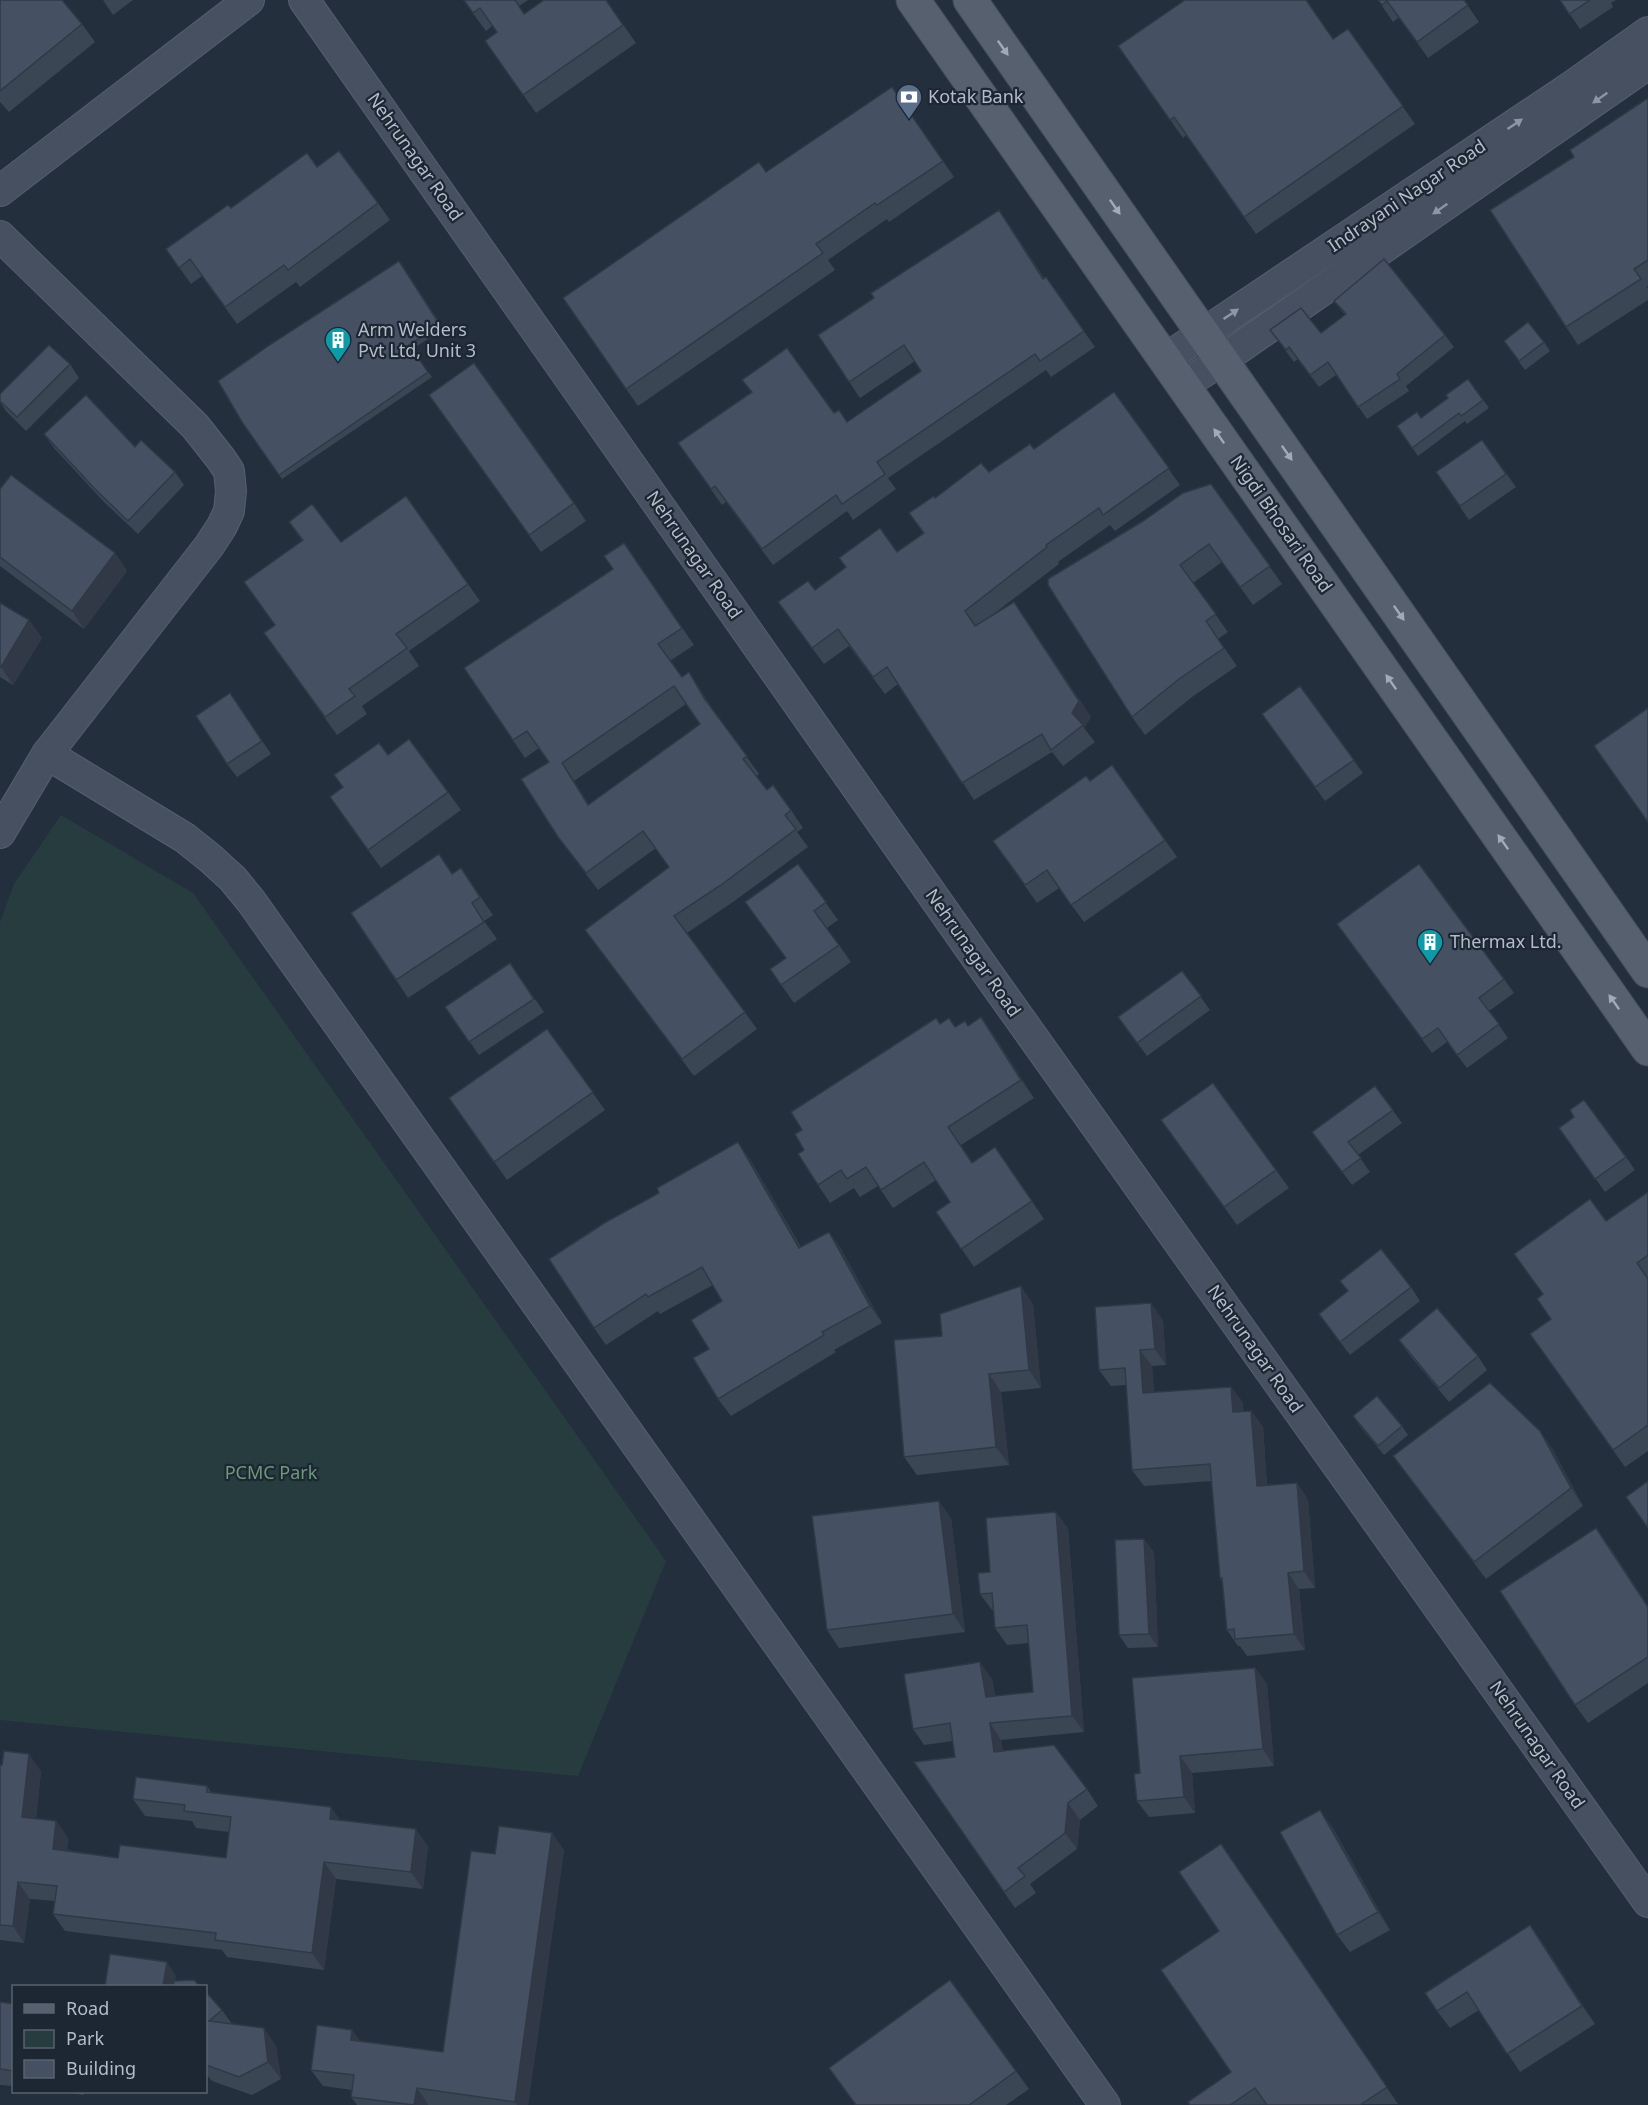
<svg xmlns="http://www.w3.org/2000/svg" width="1648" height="2105" font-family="'Noto Sans',sans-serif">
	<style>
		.green { fill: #263c3f }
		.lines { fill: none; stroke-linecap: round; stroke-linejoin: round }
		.secondary-casing { stroke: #565f6c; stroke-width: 32 }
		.primary-casing { stroke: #414a57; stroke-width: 35 }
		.secondary { stroke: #465061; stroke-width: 30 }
		.primary { stroke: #56606e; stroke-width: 33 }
		.wall { fill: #3b4654; fill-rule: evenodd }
		.shaded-wall { fill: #303945 }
		.building { fill: #455162; stroke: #303945; stroke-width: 1.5; fill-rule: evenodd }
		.oneway { fill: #a1aab7 }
		.oneway2 { fill: #8e96a5 }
		.labels { text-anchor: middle; stroke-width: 4.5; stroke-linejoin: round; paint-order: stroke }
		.poi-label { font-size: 18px; fill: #b4bcc9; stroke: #1d2633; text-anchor: start }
		.street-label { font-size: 18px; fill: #b4bcc9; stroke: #1d2633 }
		.park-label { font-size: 18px; fill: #6b9a76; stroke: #1d2633 }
	</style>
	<rect width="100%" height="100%" fill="#242f3e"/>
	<path class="green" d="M61,815l132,78 473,668 -88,215 -578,-56v-798l14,-38z"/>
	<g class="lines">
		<g class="secondary-casing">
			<g id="secondary">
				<path d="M304,0l679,967 665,935"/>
				<path d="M0,191l249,-191"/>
				<path d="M0,236l195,190 26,33 8,12 2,20 -2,20 -7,15 -13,20 -162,208 -47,79"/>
				<path d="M1165,359l407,-273 76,-54"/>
				<path d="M1184,385l38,-25 426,-296"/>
				<path d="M47,754l138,84 25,20 23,21 18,22 854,1204"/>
			</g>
		</g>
		<g class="primary-casing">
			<g id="primary">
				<path d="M913,0l735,1049"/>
				<path d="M970,0l678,971"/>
			</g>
		</g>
		<use href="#secondary" class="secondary"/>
		<use href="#primary" class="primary"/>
	</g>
	<g class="wall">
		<path d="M0,0l82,24 13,18 -86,70 -9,-10z"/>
		<path d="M103,0h30l-20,15z"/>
		<path d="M463,0h65l-9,6 5,8 82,-14 30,43 -100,70 -51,-72 12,-8 -5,-7 -6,5z"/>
		<path d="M1378,0h86l15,22 -51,36 -29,-41 -6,5z"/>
		<path d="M1560,0h56l-5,3 2,4 -33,22z"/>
		<path d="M1348,29l67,95 -159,110 -70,-99 -3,3 -65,-92 215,-7z"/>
		<path d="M892,87l62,90 -65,45 -2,-3 -59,41 7,10 -197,136 -75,-108 203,-126z"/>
		<path d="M1648,98v188l-1,1 1,2v11l-70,45 -12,-18 8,-170z"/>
		<path d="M317,167l61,36 12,17 -90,67 -4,-5 -59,42 -35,-48 -11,8 -25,-35 65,-41z"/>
		<path d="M1010,226l34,52 2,-1 49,70 -44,30 -5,-7 -158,108 8,11 -43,31 -6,-9 -74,54 -47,-63 -4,3 -44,-62 73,-51 83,21 13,9 74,-51 -6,-10 -55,37 -42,-63z"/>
		<path d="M399,261l45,68 -32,20 20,28 -150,102 -40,-57z"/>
		<path d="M1334,301l111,34 9,12 -48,39 3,5 -42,28 -31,-44 -17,12 -21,-28 -4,3 -24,-32 51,3 24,-18z"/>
		<path d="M1504,341l40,1 6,9 -25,19z"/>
		<path d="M70,364l9,14 -53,53 -20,-20 -6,-9v-8z"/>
		<path d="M1468,379l21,29 -22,16 -2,-3 -47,35 -21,-30 24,-8 27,-20z"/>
		<path d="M1114,392l66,93 -65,46 -5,-6 -52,37 1,2 -68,52 34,2 66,99 -7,11 11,14 -32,24 -11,-14 -78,48 -76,-116 -13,10 -36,-48 -25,18 -46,-62 37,-12 82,-38 26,-19 -14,-20 26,-15 54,-26 45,-23z"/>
		<path d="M429,395l145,108 12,18 -45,31z"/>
		<path d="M44,434l91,13 40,25 9,13 -46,49 -34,-32 -50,-54z"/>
		<path d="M1482,440l34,47 -47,33 -33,-48z"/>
		<path d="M1211,484l71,100 -29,21 -31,-43 -29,21 35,49 -10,7 19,27 -45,31 -47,38 -13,-18 -84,-132z"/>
		<path d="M0,489l115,64 12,18 -43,58 -84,-63z"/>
		<path d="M406,496l74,105 -71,50 10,15 -57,40 5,8 -30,21 -73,-102 11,-8 27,-84 -13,-19 52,20z"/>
		<path d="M624,543l70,102 -24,16 12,16 7,-5 25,39 45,63 -3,2 11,14 24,20 12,18 -6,4 11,15 -75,55 -46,31 70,96 -63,47 -109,-146 84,-63 -13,-19 -58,42 -40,-53 -9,-75 -10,-14 -14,10 -61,-90 149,-99zM686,704l14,20 -111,81 -15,-24z"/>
		<path d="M0,603l29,17 13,18 -29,47 -13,-8z"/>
		<path d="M1300,686l63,87 -38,28 -63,-87z"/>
		<path d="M230,693l41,61 -34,23 -10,-13z"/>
		<path d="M388,755l60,37 13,18 -80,58 -39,-54z"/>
		<path d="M1112,765l65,92 -93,65 -25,-34 -22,15 -44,-62 97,-60z"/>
		<path d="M798,864l40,56 -11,8 24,34 -57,41 -24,-34 15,-11z"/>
		<path d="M461,868l32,47 -9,6 13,18 -89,59 -12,-18 57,-106z"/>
		<path d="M1337,924l167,55 10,14 -25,18 19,27 -41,30 -20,-26 -15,11z"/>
		<path d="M510,963l34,49 -65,43 -34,-48z"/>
		<path d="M1182,971l28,39 -63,46 -29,-39z"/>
		<path d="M981,1017l53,81 -73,47 11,17 23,-15 49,72 -70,48 -38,-55 14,-10 -14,-22 -43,28 -15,-22 -18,11 -6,-9 -24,15 -12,-18 -14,-35 -2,-20 138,-106 16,3 12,-1z"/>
		<path d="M547,1029l58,81 -98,70 -58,-82z"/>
		<path d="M1213,1083l76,105 -52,37 -76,-105z"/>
		<path d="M1375,1086l27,37 -44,32 12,17 -18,13 -30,-40z"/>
		<path d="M1574,1117l52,40 9,13 -30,22 -46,-64z"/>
		<path d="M750,1159l51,88 28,-15 12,17 41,74 -48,27 2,2 -105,64 -13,-17 -9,-50 13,-48 -9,-16 -53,29 -2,-3 -52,34 -12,-17z"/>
		<path d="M1648,1192v259l-23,16 -95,-133 21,-15 -8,-25 63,-73z"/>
		<path d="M1340,1281l71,6 9,14 -70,54 -31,-41 29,-23z"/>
		<path d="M1033,1304l8,84 -40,4 8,73 -92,10 -13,-18 38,-121z"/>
		<path d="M1163,1320l3,45 -14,1 2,27 77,-6 12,16v8h8l12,16 4,59 30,-3 11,17 7,88 -16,1 6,61 -58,6 -7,-10h-2l-11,-16 -5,-48 -2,-4 -8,-97 -68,5 -12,-16 -6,-85 -15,1 -12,-16z"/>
		<path d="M1399,1340l79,16 9,14 -38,32 -41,-49z"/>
		<path d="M1353,1416l49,10 6,9 -24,20 -25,-30z"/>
		<path d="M1552,1448l31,58 -97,73 -93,-123z"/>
		<path d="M951,1518l14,114 -126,16 -12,-18z"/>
		<path d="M1068,1528l16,204 -83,8 2,11 84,38 11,17 -18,14 -3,29 -47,35 6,9 -21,15 -101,-146 41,-5 -2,-16 -29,4 -11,-16 79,-50 3,17 38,-4 -4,-49 -22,2 -12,-17 -1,-18h-2l-12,-16 10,-22z"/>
		<path d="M1609,1546l39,60v77l-60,40 -13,-18z"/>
		<path d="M1154,1552l4,95 -30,1 -9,-13z"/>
		<path d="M1255,1668l12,16 7,82 -82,7 3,40 -46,4 -12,-16 3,-28z"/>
		<path d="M0,1765l41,6 -5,48 20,2 12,17 -1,12 51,8h108l3,-26 -33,-4 -4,-7 -47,-5 -12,-17 74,-13 4,6 129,28 88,26 -5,43 -87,-10 -12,91 -97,-13 -5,-7 -157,-19 -12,-17 2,-13 -25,-2 -6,44 -24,-3z"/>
		<path d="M1333,1828l57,102 -40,22 -13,-17z"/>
		<path d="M1221,1844l177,260 -208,1 41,-33 -12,-141z"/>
		<path d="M564,1850l-36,255h-171l-6,-8 1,-7 -29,-4 -12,-16 41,-40 8,11 83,11 52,-198z"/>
		<path d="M1530,1925l65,99 -75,48 -41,-62 -29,18 -13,-17z"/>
		<path d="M206,1992l16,18 10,14 44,22 5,33 -29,16 -40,-14 -6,-7z"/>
		<path d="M0,2002l14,2v82l-14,-1z"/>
		<path d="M829,2068l187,3 13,18 -23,16h-151z"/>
		<path d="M57,2091h27v4z"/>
	</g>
	<g class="shaded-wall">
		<path d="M999,210l11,16 44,69 -11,-16z"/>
		<path d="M115,553l12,18 -43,58 -12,-18z"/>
		<path d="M1014,602l77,115 -7,11 -12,-15z"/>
		<path d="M29,620l13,18 -29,47 -12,-18z"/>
		<path d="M689,672l12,18 15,26 -12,-18z"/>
		<path d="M562,763l12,18 27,42 -13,-18z"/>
		<path d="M981,1017l13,18 40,63 -13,-18z"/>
		<path d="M738,1142l12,17 61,107 -12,-18z"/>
		<path d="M829,1232l12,17 41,74 -12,-17z"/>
		<path d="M1021,1286l12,18 8,84 -12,-18z"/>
		<path d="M1151,1303l12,17 3,45 -11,-16z"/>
		<path d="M1140,1350l12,16 3,44 -12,-17z"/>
		<path d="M989,1374l12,18 8,73 -13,-18z"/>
		<path d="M1231,1387l12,16 2,25 -12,-16z"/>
		<path d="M1251,1411l12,16 5,76 -11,-17z"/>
		<path d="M1540,1431l12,17 31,58 -12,-18z"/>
		<path d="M1297,1483l11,17 7,88 -11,-17z"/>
		<path d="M939,1501l12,17 14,114 -12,-18z"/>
		<path d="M1056,1512l12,16 16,204 -12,-16z"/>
		<path d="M1144,1539l10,13 4,95 -9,-13z"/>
		<path d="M1288,1573l11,16 6,61 -11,-16z"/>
		<path d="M980,1662l12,17 5,35 -11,-17z"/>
		<path d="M1255,1668l12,16 7,82 -11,-17z"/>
		<path d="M990,1723l11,17 5,29 -12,-17z"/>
		<path d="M29,1754l12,17 -7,63 -12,-17z"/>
		<path d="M1180,1756l12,17 3,40 -11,-16z"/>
		<path d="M1068,1803l12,17 -3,29 -12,-16z"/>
		<path d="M331,1807l12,17 -13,-5z"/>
		<path d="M1320,1810l13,18 57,102 -12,-18z"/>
		<path d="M56,1821l12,17 -3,27 -12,-16z"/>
		<path d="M416,1829l12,17 -5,43 -12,-17z"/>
		<path d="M552,1833l12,17 -36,255h-11l-2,-3z"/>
		<path d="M324,1862l12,17 -12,91 -12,-17z"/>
		<path d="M18,1882l12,17 -6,44 -11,-17z"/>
		<path d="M1530,1925l13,18 52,81 -13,-18z"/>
		<path d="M167,1962l9,14 -1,10h-12z"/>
		<path d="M264,2028l12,18 5,33 -13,-17z"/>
		<path d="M352,2030l12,16 -13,-6z"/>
		<path d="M417,2088l11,16v1h-14z"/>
	</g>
	<g class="building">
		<path d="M0,0h62l20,24 -82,67z"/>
		<path d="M464,0h51l9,14 20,-14h62l17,25 -100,70 -38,-54 12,-9 -17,-24 -7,5z"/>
		<path d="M1185,0h121l27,39 15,-10 55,77 -159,111 -70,-100 -4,3 -52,-74z"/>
		<path d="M1378,0h86l4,5 -51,37 -30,-41 -5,4z"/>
		<path d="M1560,0h30l-21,14z"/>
		<path d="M892,87l51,74 -66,44 -2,-2 -59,41 7,9 -197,136 -63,-91 196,-136 7,10z"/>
		<path d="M1648,98v162l-14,9 7,10 -75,48 -76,-117 84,-53 -4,-7z"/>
		<path d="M339,151l39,52 -90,67 -4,-5 -59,42 -35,-48 -11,9 -13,-19 62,-44 3,3 76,-55 10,14z"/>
		<path d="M999,210l44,69 3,-2 38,54 -44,30 -5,-7 -158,108 8,12 -43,30 -6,-9 -74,54 -47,-63 -4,3 -33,-46 74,-51 -10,-12 45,-32 47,65 5,-3 8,12 74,-51 -17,-26 -55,37 -31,-47 56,-37 -3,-5z"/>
		<path d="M1384,259l61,76 -48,39 3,5 -42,28 -30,-45 -18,13 -21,-28 -3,3 -16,-20 31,-22 20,25 25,-19 -12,-13z"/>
		<path d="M399,261l41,64 -31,20 19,27 -149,103 -37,-53 -24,-41 53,-37z"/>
		<path d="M1528,322l16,20 -25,19 -15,-20z"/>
		<path d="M49,345l21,19 -53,53 -17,-16v-7z"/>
		<path d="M474,363l100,140 -45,32 -100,-140z"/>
		<path d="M1468,379l15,21 -22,16 -2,-3 -47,35 -15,-22 20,-14 4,6 27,-20 -2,-3z"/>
		<path d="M1114,392l55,76 -66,47 -4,-7 -53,37 1,2 -82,64 10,15 39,-24 65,99 -7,12 11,12 -32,25 -9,-16 -80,49 -75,-116 -14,10 -35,-48 -26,19 -34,-46 30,-21 7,9 31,-23 -7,-9 41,-30 17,24 27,-19 -15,-20 25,-17 1,2 46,-35 8,9 41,-28 4,5z"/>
		<path d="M86,395l49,52 6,-7 34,32 -47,49 -33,-32 -51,-55z"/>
		<path d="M1482,440l24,34 -46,32 -24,-34z"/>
		<path d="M11,475l104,78 -43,58 -72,-54v-68z"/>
		<path d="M1211,484l59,82 -30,21 -31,-43 -29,21 36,49 -10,7 18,27 -45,31 -47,38 -84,-132v-6l95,-58 40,-28z"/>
		<path d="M406,496l62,88 -72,50 11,14 -58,41 6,7 -30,21 -61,-84 11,-8 -31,-43 59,-42 -14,-18 23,-18 29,38z"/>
		<path d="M624,543l58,85 -24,16 24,33 7,-5 15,26 43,58 -4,3 24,31 6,-5 18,25 -6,5 11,14 -75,56 -47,31 71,96 -63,47 -97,-129 84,-63 -26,-36 -57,42 -28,-36 -37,-58 28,-17 -22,-31 -14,9 -49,-72 149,-99 -9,-13zM674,686l26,38 -112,81 -26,-42z"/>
		<path d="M0,603l29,17 -28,47h-1z"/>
		<path d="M1300,686l54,74 -39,27 -53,-73z"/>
		<path d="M230,693l32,48 -35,23 -31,-48z"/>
		<path d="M1648,708v114l-54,-76z"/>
		<path d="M409,739l39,53 -80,58 -38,-53 13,-10 -9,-12 45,-32 9,12z"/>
		<path d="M1112,765l53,75 -94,65 -24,-35 -22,15 -32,-44 93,-65 4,5z"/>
		<path d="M439,854l13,20 9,-6 19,29 -8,6 12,19 -88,58 -45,-67z"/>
		<path d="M798,864l28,38 -12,9 25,34 -58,40 -11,-16 16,-11 -41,-56z"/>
		<path d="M1419,864l85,115 -25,19 20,26 -42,31 -19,-27 -16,11 -85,-115z"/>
		<path d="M510,963l24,36 -65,43 -24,-35z"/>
		<path d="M1182,971l19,25 -64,47 -19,-26z"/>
		<path d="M981,1017l40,63 -73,47 24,36 23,-16 37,54 -71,48 -25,-37 14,-10 -26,-40 -43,28 -15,-23 -19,12 -6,-9 -23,15 -20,-31 6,-4 -9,-16 7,-4 -11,-18 145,-94 4,6 9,-6 6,9 10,-6 3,5z"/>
		<path d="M547,1029l46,63 -99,70 -45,-64z"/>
		<path d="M1213,1083l63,87 -52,37 -63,-87z"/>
		<path d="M1375,1086l18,24 -45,32 13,16 -19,14 -30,-40z"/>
		<path d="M1584,1100l42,57 -31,22 -36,-51 15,-11 -4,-7z"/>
		<path d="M738,1142l61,106 30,-16 41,74 -48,26 2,3 -106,64 -25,-41 16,-9 -18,-29 31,-19 -20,-34 -54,30 -2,-3 -52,34 -45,-69 57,-37 53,-29 -2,-5z"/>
		<path d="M1648,1192v63l-11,8 11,16v146l-35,25 -83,-116 21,-15 -14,-20 6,-5 -29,-40 76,-55 16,22z"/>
		<path d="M1381,1249l30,38 -71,55 -21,-28 29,-23 -8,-10z"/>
		<path d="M1021,1286l8,84 -40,4 7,73 -92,10 -10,-117 48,-4 -2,-22z"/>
		<path d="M1151,1303l4,46 -15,1 3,43 88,-6 2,25 18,-1 6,75 40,-3 7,88 -16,2 6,61 -59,5 -1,-10 -7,1 -5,-52h-2l-10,-114 -78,6 -7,-102 -26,2 -4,-63z"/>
		<path d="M1437,1308l41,48 -39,32 -40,-48z"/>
		<path d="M1490,1383l50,48 31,57 -97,74 -81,-106z"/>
		<path d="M1377,1396l25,30 -24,20 -25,-30z"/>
		<path d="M1648,1481v47l-22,-31z"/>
		<path d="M939,1501l14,113 -126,16 -15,-114z"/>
		<path d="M1056,1512l16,204 -82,7 4,29 60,-7 33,44 -19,14 -3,30 -47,35 7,8 -21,16 -90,-130 41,-5 -5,-34 -37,6 -9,-55 76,-12 6,35 47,-5 -6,-67 -32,3 -3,-35 -12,1 -2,-21 12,-1 -4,-54z"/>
		<path d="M1596,1528l52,79v50l-73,48 -75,-114z"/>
		<path d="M1144,1539l5,95 -30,1 -4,-95z"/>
		<path d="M1255,1668l8,81 -83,7 4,41 -47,4 -3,-27 6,-1 -8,-95z"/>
		<path d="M4,1751l25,3 -7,63 34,4 -3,28 65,9 2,-13 106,13 5,-41 -47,-6 1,-6 -52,-6 3,-22 71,9v6l124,15 -1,12 86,10 -5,43 -87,-10 -12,91 -97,-13 1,-7 -163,-19 4,-28 -39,-4 -5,44 -13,-1v-160h2z"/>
		<path d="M1320,1810l58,102 -41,23 -57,-103z"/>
		<path d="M499,1826l53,7 -37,269 -98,-14 -3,17 -63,-8 3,-22 -43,-5 6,-45 35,5 -1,10 92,12 28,-201 24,3z"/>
		<path d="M1221,1844l166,243 -27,18h-93l-12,-17 -25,17h-40l-2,-3 43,-30 -70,-102 58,-39 -40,-59z"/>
		<path d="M1530,1925l52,81 -75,48 -40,-62 -30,19 -12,-18z"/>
		<path d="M110,1954l57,8 -4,24h-58z"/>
		<path d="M194,1980l6,6h-27l1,-5z"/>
		<path d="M950,1980l66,91 -47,34h-113l-27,-37z"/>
		<path d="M206,1992l16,18 -13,11 55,7 4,34 -29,15 -33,-12z"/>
		<path d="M0,2002l14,2v67l-14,-2z"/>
	</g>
	<defs><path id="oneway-solid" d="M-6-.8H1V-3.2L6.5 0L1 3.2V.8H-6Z" transform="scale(1.5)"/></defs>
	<g class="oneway">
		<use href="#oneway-solid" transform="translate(1003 48) rotate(55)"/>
		<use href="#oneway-solid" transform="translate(1115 207) rotate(55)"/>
		<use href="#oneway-solid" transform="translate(1219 436) rotate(-125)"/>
		<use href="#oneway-solid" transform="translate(1287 453) rotate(55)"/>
		<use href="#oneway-solid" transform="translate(1399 613) rotate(55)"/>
		<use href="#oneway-solid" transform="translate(1391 682) rotate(-125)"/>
		<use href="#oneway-solid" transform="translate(1503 842) rotate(-125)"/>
		<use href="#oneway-solid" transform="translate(1614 1002) rotate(-125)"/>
	</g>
	<g class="oneway2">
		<use href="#oneway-solid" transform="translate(1600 98) rotate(145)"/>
		<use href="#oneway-solid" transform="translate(1515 124) rotate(-34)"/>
		<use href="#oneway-solid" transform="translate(1440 209) rotate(145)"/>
		<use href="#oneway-solid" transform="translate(1231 314) rotate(-34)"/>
	</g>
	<defs>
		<g id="bank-pin" transform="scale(1.35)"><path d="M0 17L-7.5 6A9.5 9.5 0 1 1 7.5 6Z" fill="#5c6f8a" stroke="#1d2633"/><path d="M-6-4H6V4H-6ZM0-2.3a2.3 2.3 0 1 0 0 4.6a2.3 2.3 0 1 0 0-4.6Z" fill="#fff"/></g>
		<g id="building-pin" transform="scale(1.35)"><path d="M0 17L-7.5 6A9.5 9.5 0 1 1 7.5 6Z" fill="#0f9aa8" stroke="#1d2633"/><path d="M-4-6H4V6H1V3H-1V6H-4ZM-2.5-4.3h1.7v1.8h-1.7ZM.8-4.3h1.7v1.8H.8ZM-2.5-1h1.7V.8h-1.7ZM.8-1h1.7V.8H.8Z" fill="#fff"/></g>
	</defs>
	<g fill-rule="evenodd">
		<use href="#bank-pin" x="909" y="97"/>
		<use href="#building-pin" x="338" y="340"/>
		<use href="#building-pin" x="1430" y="942"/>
	</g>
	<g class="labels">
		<g class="poi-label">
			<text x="928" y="103">Kotak Bank</text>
			<text x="358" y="336">Arm Welders<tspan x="358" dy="21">Pvt Ltd, Unit 3</tspan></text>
			<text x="1450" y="948">Thermax Ltd.</text>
		</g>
		<g class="street-label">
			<text transform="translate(415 157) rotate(55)" y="6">Nehrunagar Road</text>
			<text transform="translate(1407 196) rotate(-34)" y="6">Indrayani Nagar Road</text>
			<text transform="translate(1281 524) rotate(55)" y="6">Nigdi Bhosari Road</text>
			<text transform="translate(694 555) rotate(55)" y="6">Nehrunagar Road</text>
			<text transform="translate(973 953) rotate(55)" y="6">Nehrunagar Road</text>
			<text transform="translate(1255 1349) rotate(55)" y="6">Nehrunagar Road</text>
			<text transform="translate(1537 1745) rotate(55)" y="6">Nehrunagar Road</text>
		</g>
		<g class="park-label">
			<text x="271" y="1479">PCMC Park</text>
		</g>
	</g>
	<rect x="12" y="1985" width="195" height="108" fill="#1d2633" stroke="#59626f" stroke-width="1.5"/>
	<rect x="24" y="2004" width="30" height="9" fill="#56606e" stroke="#59626f" stroke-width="1.5"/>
	<text x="66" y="2015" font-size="18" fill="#b4bcc9">Road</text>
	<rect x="24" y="2030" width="30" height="18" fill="#263c3f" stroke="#59626f" stroke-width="1.5"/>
	<text x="66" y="2045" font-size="18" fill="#b4bcc9">Park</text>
	<rect x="24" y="2060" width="30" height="18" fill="#455162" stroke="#59626f" stroke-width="1.5"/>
	<text x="66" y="2075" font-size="18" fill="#b4bcc9">Building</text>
</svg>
